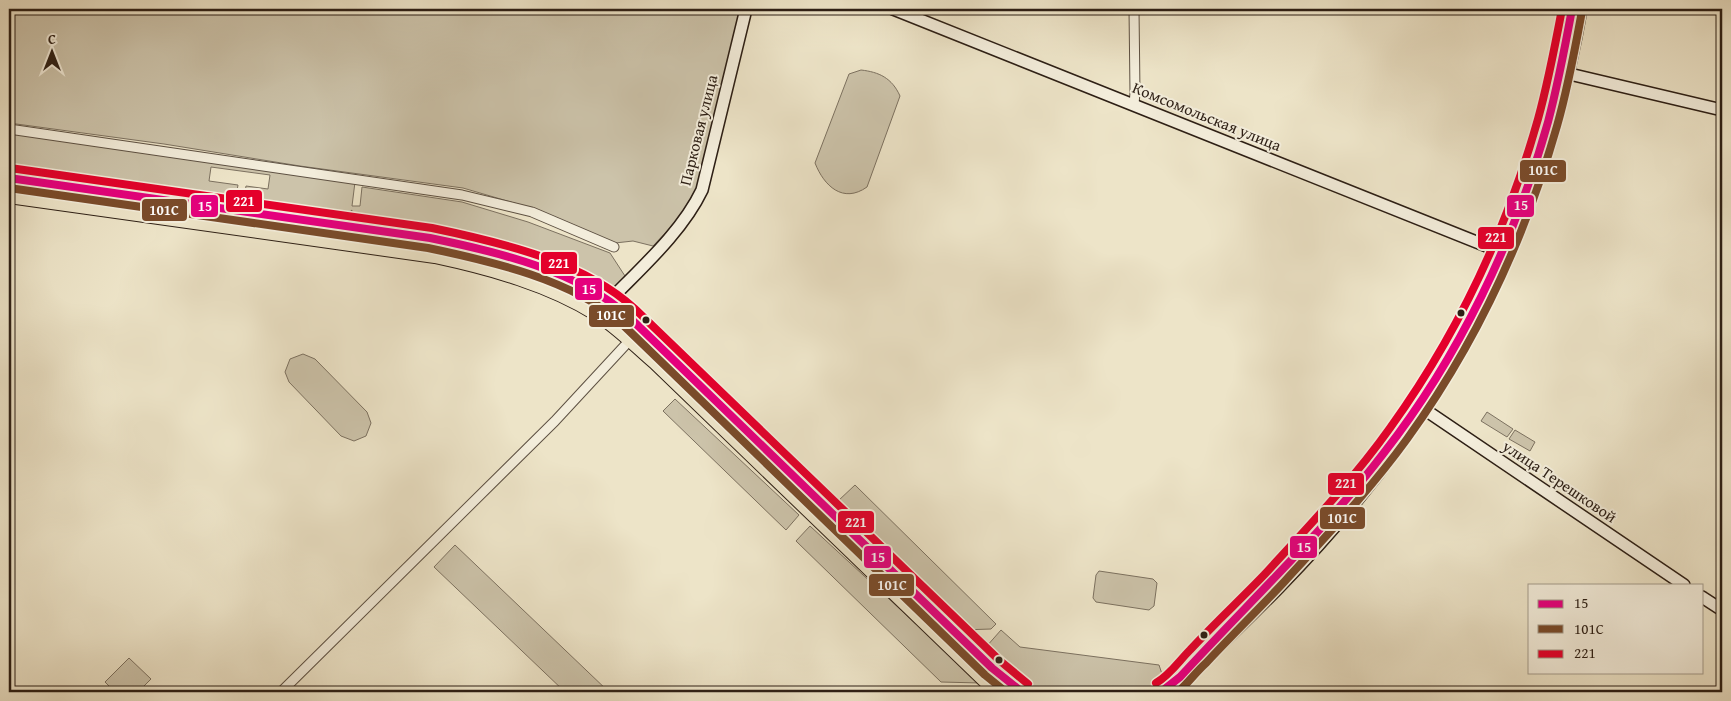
<svg xmlns="http://www.w3.org/2000/svg" width="1731" height="701" font-family="'Gentium Book Plus',serif">
	<style>
		.green { fill: #ccc3aa; stroke: #7c7160 }
		.lines { fill: none; stroke-linecap: round; stroke-linejoin: round }
		.street-casing { stroke: #5d5042; stroke-width: 11 }
		.secondary-casing { stroke: #2d1f15; stroke-width: 14 }
		.primary-casing { stroke: #2d1f15; stroke-width: 16 }
		.street { stroke: #f3eddb; stroke-width: 9 }
		.secondary { stroke: #f3eddb; stroke-width: 11 }
		.primary { stroke: #ede4c8; stroke-width: 14 }
		.bus-1-casing { stroke: #f3eddb; stroke-width: 11 }
		.bus-2-casing { stroke: #f3eddb; stroke-width: 11 }
		.bus-3-casing { stroke: #f3eddb; stroke-width: 11 }
		.bus-1 { stroke: #e5007d; stroke-width: 8 }
		.bus-2 { stroke: #7a4b2a; stroke-width: 8 }
		.bus-3 { stroke: #e4002b; stroke-width: 8 }
		.bus-dot { fill: #2d1f15; stroke: #f3eddb; stroke-width: 2 }
		.labels { text-anchor: middle; stroke-width: 4; stroke-linejoin: round; paint-order: stroke }
		.street-label { font-size: 16px; fill: #2d1f15; stroke: #f3eddb }
		.line-badge { stroke: #f3eddb; stroke-width: 2 }
		.badge-label { font-size: 14px; text-anchor: middle; font-weight: bold; fill: #fff }
	</style>
	<rect width="100%" height="100%" fill="#ede4c8"/>
	<filter id="stains"><feTurbulence type="fractalNoise" baseFrequency=".004" numOctaves="4"/><feColorMatrix values="0 0 0 0 .2 0 0 0 0 .09 0 0 0 0 .02 0 0 0 .5 -.17"/></filter>
	<radialGradient id="worn" r=".72"><stop offset=".6" stop-color="#630" stop-opacity="0"/><stop offset="1" stop-color="#630" stop-opacity=".3"/></radialGradient>
	<g class="green">
		<path d="M9,9h731l-37,171 -19,33 -31,33 -20,-5 -18,2 -77,-33 -75,-22 -163,-22 -136,-22 -155,-21z"/>
		<path d="M861,70c18,2 31,8 39,26l-33,91c-24,17 -43,-1 -52,-24l34,-89z"/>
		<path d="M9,133l346,49 -3,24h8l2,-19 100,15 66,20 82,31 15,23 -1,3 -12,10 -9,1c-43,-19 -86,-41 -132,-52 -38,-10 -78,-13 -117,-18l-3,-5 1,-5 -6,5 -98,-13 -4,-4 2,-12 22,3 2,-14 -59,-8 -2,14 29,4 -2,11 -6,4 -221,-32z"/>
		<path d="M9,184l115,16 -3,5 -112,-16z"/>
		<path d="M130,201l176,25v5l-179,-26z"/>
		<path d="M313,227c42,6 84,10 126,18 50,11 98,28 145,50l-2,4 -145,-49 -124,-19z"/>
		<path d="M303,354l12,5 52,53 4,11 -5,13 -12,5 -13,-5 -52,-54 -4,-10 5,-13z"/>
		<path d="M675,399l124,116 -13,15 -123,-119z"/>
		<path d="M1487,412l26,17 -6,8 -26,-16z"/>
		<path d="M1515,430l20,12 -5,9 -21,-12z"/>
		<path d="M855,485l141,139 -5,5 -30,1 -124,-118 1,-11z"/>
		<path d="M810,526l170,157 -39,-1 -145,-141z"/>
		<path d="M455,545l154,147h-44l-131,-125z"/>
		<path d="M1099,571l54,8 4,4 -3,23 -5,4 -53,-8 -3,-4 3,-23z"/>
		<path d="M1001,630l19,17 139,18 3,9 12,-6 5,5 -14,12 -16,7h-113l-18,-9 -14,-11 4,-6 -22,-19z"/>
		<path d="M129,658l22,21 -13,13h-23l-10,-10z"/>
	</g>
	<g class="lines">
		<g class="street-casing">
			<g id="street">
				<path d="M1134,9l1,84 -1,11"/>
				<path d="M9,129l453,66 70,17 82,35"/>
				<path d="M281,692l274,-271 75,-81"/>
			</g>
		</g>
		<g class="secondary-casing">
			<g id="secondary">
				<path d="M893,9l616,246"/>
				<path d="M1561,72l161,38"/>
				<path d="M1520,227c28,-71 48,-143 61,-218"/>
				<path d="M609,301c32,-33 73,-69 93,-111l44,-181"/>
				<path d="M1418,405l266,180"/>
				<path d="M1702,597l20,13"/>
				<path d="M1161,692c13,-7 25,-22 35,-34 22,-22 44,-44 66,-67 47,-51 96,-101 137,-158 89,-125 150,-272 173,-424"/>
				<path d="M1175,692c33,-37 70,-70 104,-105 63,-64 120,-135 167,-212"/>
			</g>
		</g>
		<g class="primary-casing">
			<g id="primary">
				<path d="M9,178l421,60c60,12 127,30 179,63 11,7 20,16 29,25l354,342 30,24"/>
				<path d="M9,196l426,60c56,12 114,28 162,58 21,13 40,33 59,49l341,329"/>
			</g>
		</g>
		<use href="#street" class="street"/>
		<use href="#secondary" class="secondary"/>
		<use href="#primary" class="primary"/>
		<g class="bus-1-casing">
			<g id="bus-1">
				<path d="M9,178l421,60c64,13 149,33 198,78l364,352 30,24"/>
				<path d="M1161,692l19,-15c68,-74 142,-143 203,-223 76,-97 132,-214 165,-332 10,-38 17,-75 24,-113"/>
			</g>
		</g>
		<g class="bus-2-casing">
			<g id="bus-2">
				<path d="M9,188l419,60c62,13 146,32 193,75l364,352 21,17"/>
				<path d="M1178,692c10,-9 18,-20 28,-29 26,-28 53,-54 79,-82 42,-46 85,-91 122,-142 68,-94 118,-201 150,-313 11,-38 18,-77 25,-115"/>
			</g>
		</g>
		<g class="bus-3-casing">
			<g id="bus-3">
				<path d="M10,168l422,60c67,14 151,33 203,81l364,351 29,24"/>
				<path d="M1156,683c14,-8 23,-22 34,-33 24,-26 50,-50 74,-75 44,-48 89,-95 126,-147 67,-93 117,-199 148,-309 10,-36 17,-73 24,-110"/>
			</g>
		</g>
		<use href="#bus-1" class="bus-1"/>
		<use href="#bus-2" class="bus-2"/>
		<use href="#bus-3" class="bus-3"/>
	</g>
	<g class="bus-dot">
		<circle cx="1461" cy="313" r="4.5"/>
		<circle cx="646" cy="320" r="4.5"/>
		<circle cx="1204" cy="635" r="4.5"/>
		<circle cx="999" cy="660" r="4.5"/>
	</g>
	<g class="labels">
		<g class="street-label">
			<text transform="translate(1207 116) rotate(22)" y="6">Комсомольская улица</text>
			<text transform="translate(698 130) rotate(-76)" y="6">Парковая улица</text>
			<text transform="translate(1560 481) rotate(34)" y="6">улица Терешковой</text>
		</g>
	</g>
	<g class="line-badge">
		<rect x="1519" y="159" width="48" height="24" rx="5" fill="#7a4b2a"/>
		<rect x="225" y="189" width="38" height="24" rx="5" fill="#e4002b"/>
		<rect x="1506" y="194" width="29" height="24" rx="5" fill="#e5007d"/>
		<rect x="190" y="194" width="29" height="24" rx="5" fill="#e5007d"/>
		<rect x="141" y="198" width="47" height="24" rx="5" fill="#7a4b2a"/>
		<rect x="1477" y="226" width="38" height="24" rx="5" fill="#e4002b"/>
		<rect x="540" y="251" width="38" height="24" rx="5" fill="#e4002b"/>
		<rect x="574" y="277" width="29" height="24" rx="5" fill="#e5007d"/>
		<rect x="588" y="304" width="47" height="24" rx="5" fill="#7a4b2a"/>
		<rect x="1327" y="472" width="38" height="24" rx="5" fill="#e4002b"/>
		<rect x="1319" y="506" width="47" height="24" rx="5" fill="#7a4b2a"/>
		<rect x="837" y="510" width="38" height="24" rx="5" fill="#e4002b"/>
		<rect x="1289" y="535" width="29" height="24" rx="5" fill="#e5007d"/>
		<rect x="863" y="545" width="29" height="24" rx="5" fill="#e5007d"/>
		<rect x="868" y="573" width="47" height="24" rx="5" fill="#7a4b2a"/>
	</g>
	<g class="badge-label">
		<text x="1543" y="175">101С</text>
		<text x="244" y="206">221</text>
		<text x="1521" y="210">15</text>
		<text x="205" y="211">15</text>
		<text x="164" y="215">101С</text>
		<text x="1496" y="242">221</text>
		<text x="559" y="268">221</text>
		<text x="589" y="294">15</text>
		<text x="611" y="320">101С</text>
		<text x="1346" y="488">221</text>
		<text x="1342" y="523">101С</text>
		<text x="856" y="527">221</text>
		<text x="1304" y="552">15</text>
		<text x="878" y="562">15</text>
		<text x="892" y="590">101С</text>
	</g>
	<rect width="1731" height="701" fill="none" stroke="#ede4c8" stroke-width="30"/>
	<rect x="10" y="10" width="1711" height="681" fill="none" stroke="#2d1f15" stroke-width="2.5"/>
	<rect x="15" y="15" width="1701" height="671" fill="none" stroke="#2d1f15"/>
	<rect x="1528" y="584" width="175" height="90" fill="#f3eddb" stroke="#a49b8c"/>
	<rect x="1538" y="600" width="25" height="8" fill="#e5007d" stroke="#a49b8c"/>
	<text x="1574" y="608" font-size="15" fill="#2d1f15">15</text>
	<rect x="1538" y="625" width="25" height="8" fill="#7a4b2a" stroke="#a49b8c"/>
	<text x="1574" y="634" font-size="15" fill="#2d1f15">101С</text>
	<rect x="1538" y="650" width="25" height="8" fill="#e4002b" stroke="#a49b8c"/>
	<text x="1574" y="658" font-size="15" fill="#2d1f15">221</text>
	<g transform="translate(52 52)" stroke="#f3eddb" stroke-width="4" paint-order="stroke">
	<path d="M0-4L9 19L0 12L-9 19Z" fill="#2d1f15"/>
	<text y="-8" font-size="14" font-weight="bold" text-anchor="middle" fill="#2d1f15">С</text>
	</g>
	<rect width="100%" height="100%" filter="url(#stains)"/>
	<rect width="100%" height="100%" fill="url(#worn)"/>
</svg>
